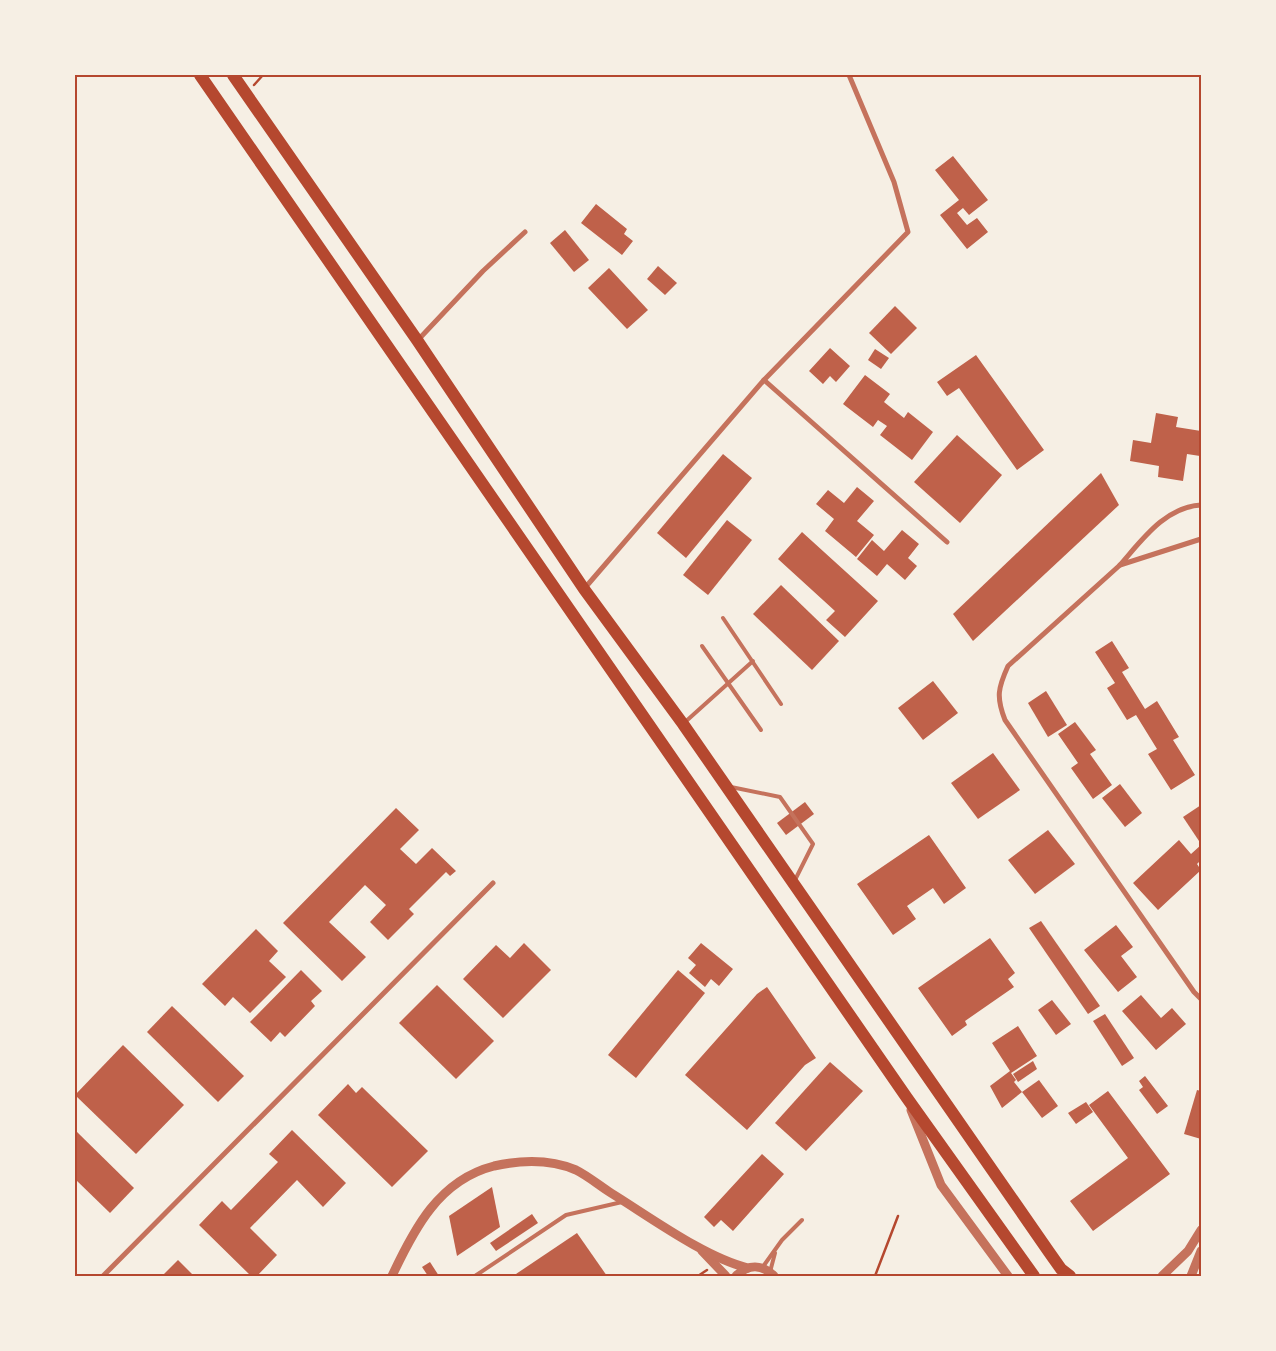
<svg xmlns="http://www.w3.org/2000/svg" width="1276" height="1351" font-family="'Nunito Sans',sans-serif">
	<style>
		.building { fill: #bf614a }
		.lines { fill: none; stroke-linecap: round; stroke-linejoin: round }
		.path { stroke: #b5482f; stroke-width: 2.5 }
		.service { stroke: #c5725c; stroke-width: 4 }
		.minor { stroke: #c5725c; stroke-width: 5 }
		.tertiary { stroke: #c5725c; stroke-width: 9 }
		.primary { stroke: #b5482f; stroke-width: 12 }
		.neatline { fill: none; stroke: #b5482f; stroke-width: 2 }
	</style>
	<rect width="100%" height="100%" fill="#f6efe4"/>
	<g class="building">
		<path d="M953,156l35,44 -19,15 -6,-7 -6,5 10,12 10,-7 11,14 -21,17 -27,-34 19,-15 -24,-30z"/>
		<path d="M596,204l31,25 -3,5 9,7 -11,14 -41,-32z"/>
		<path d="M565,230l24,30 -15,12 -24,-29z"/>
		<path d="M658,266l19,17 -12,12 -18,-16z"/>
		<path d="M609,268l39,42 -21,19 -39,-41z"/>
		<path d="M895,306l22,22 -26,26 -22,-21z"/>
		<path d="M830,348l20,18 -14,16 -6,-6 -7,8 -14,-13z"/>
		<path d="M875,349l14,9 -8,11 -13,-9z"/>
		<path d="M976,355l68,95 -27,20 -58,-82 -12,8 -10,-14z"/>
		<path d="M865,375l25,19 -6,8 20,16 4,-6 25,20 -21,28 -32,-25 7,-9 -9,-6 -5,7 -30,-23z"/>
		<path d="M1156,413l22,4 -2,10 25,4 -1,25 -13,-2 -4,27 -25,-4 1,-11 -29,-5 3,-21 18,3z"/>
		<path d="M957,435l45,40 -42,48 -46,-41z"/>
		<path d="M723,454l29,24 -66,80 -29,-25z"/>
		<path d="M1101,473l18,32 -146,136 -20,-27z"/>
		<path d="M857,487l17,14 -17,20 17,14 -18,22 -31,-26 9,-12 -18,-15 12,-14 16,13z"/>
		<path d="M727,520l25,20 -44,55 -25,-20z"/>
		<path d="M902,530l17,14 -11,14 9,8 -12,14 -18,-16 -10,12 -20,-17 15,-19 12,11z"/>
		<path d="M802,532l76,69 -33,36 -19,-17 9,-9 -57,-52z"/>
		<path d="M781,585l58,56 -27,29 -59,-56z"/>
		<path d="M1112,641l17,27 -7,4 23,37 12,-8 22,36 -6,3 22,35 -24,15 -23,-36 9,-5 -21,-34 -9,5 -20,-32 8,-5 -20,-31z"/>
		<path d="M933,681l25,32 -35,27 -25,-32z"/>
		<path d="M1046,691l21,34 -19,12 -20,-34z"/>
		<path d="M1075,722l21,28 -6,4 22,31 -19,14 -22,-31 7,-5 -20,-29z"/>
		<path d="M993,753l27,37 -42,29 -27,-36z"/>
		<path d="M1120,784l22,29 -17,14 -23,-29z"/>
		<path d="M805,802l9,12 -28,21 -9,-12z"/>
		<path d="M1201,805v39l-18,-27z"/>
		<path d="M396,808l23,22 -19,19 16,15 16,-16 24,23 -6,5 -4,-4 -37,37 5,5 -26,26 -18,-18 16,-17 -21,-20 -36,37 37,35 -24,24 -59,-58z"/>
		<path d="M1048,830l27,34 -40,30 -27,-34z"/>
		<path d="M929,835l37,53 -22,16 -11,-16 -26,18 9,13 -23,16 -36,-51z"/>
		<path d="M1179,840l12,14 10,-9v15l-4,4 4,6 -43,40 -25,-27z"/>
		<path d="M1041,921l59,85 -12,8 -59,-86z"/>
		<path d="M1116,925l17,22 -12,9 16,21 -19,15 -34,-42z"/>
		<path d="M256,929l22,22 -9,10 17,16 -36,36 -17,-16 -8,9 -23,-22z"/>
		<path d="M990,938l25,35 -7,6 6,8 -49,34 2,4 -15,11 -34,-48z"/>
		<path d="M524,943l27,27 -48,48 -40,-39 33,-34 14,13z"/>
		<path d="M701,943l32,26 -14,17 -8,-7 -6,8 -16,-14 7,-8 -8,-7z"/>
		<path d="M301,970l21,21 -11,10 4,5 -30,31 -5,-5 -9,10 -21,-20z"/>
		<path d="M678,970l27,23 -69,85 -28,-23z"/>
		<path d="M437,985l57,56 -38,38 -57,-56z"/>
		<path d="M767,987l49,71 -11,7 -58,65 -62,-55 72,-81z"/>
		<path d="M1141,995l20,23 11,-10 14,16 -30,26 -34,-39z"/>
		<path d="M1052,1000l19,24 -15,11 -18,-25z"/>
		<path d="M172,1006l72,70 -26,26 -71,-70z"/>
		<path d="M1105,1014l29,44 -12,8 -29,-45z"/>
		<path d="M1018,1026l19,30 -26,17 5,7 -2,2 8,10 -20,16 -12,-22 20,-15 -18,-28z"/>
		<path d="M123,1045l61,60 -48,49 -61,-59z"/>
		<path d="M1033,1061l4,8 -19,13 -5,-8z"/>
		<path d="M830,1062l33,29 -57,60 -31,-28z"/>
		<path d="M1145,1076l23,30 -11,8 -18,-24 4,-3 -4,-6z"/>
		<path d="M1039,1080l19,26 -16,12 -20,-26z"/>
		<path d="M348,1084l8,9 6,-6 66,64 -36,36 -74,-72z"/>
		<path d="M1197,1090l4,1v48l-17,-5z"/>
		<path d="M1108,1091l62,83 -77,57 -23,-30 58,-43 -39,-53z"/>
		<path d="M1086,1102l7,10 -17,12 -8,-11z"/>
		<path d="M75,1130l59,58 -24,25 -35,-34z"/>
		<path d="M292,1130l54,53 -23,24 -26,-27 -47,48 27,27 -20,21h-6l-52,-51 23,-24 9,9 47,-48 -9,-8z"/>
		<path d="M762,1154l22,20 -51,57 -12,-11 -7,7 -10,-10z"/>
		<path d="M492,1187l8,40 -43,29 -8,-40z"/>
		<path d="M532,1214l6,9 -42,28 -6,-8z"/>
		<path d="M577,1233l30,43h-94z"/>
		<path d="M178,1260l16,16h-32z"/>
		<path d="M430,1262l9,14h-11l-6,-9z"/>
	</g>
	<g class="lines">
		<g class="path">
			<path d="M254,85l9,-10"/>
			<path d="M698,1276l9,-6"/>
			<path d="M875,1276l23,-60"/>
		</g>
		<g class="service">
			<path d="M723,618l58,86"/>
			<path d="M702,646l59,84"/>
			<path d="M684,723l69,-62"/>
			<path d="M731,787l49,10 33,47 -18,36"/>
			<path d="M762,1268l20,-28 20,-20"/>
			<path d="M770,1272l5,-19"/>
			<path d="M475,1276l91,-61 56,-13"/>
		</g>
		<g class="minor">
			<path d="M418,340l65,-69 42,-39"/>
			<path d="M764,380l183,162"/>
			<path d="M1201,505c-36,2 -59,35 -81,60l81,-26"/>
			<path d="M1120,565l-112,101c-10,22 -12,31 -3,54l189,272 7,7"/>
			<path d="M584,589l180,-209 144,-148 -14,-50 -45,-107"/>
			<path d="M103,1276l390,-393"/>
		</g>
		<g class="tertiary">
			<path d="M911,1110l30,75 67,91"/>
			<path d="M702,1251l24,25"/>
			<path d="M392,1276c22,-47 47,-96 102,-110 27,-6 56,-7 82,4 12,6 24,16 35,23 39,24 93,64 137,75"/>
			<path d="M736,1276c12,-12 26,-12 38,0"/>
			<path d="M1162,1276l26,-25 13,-21"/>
			<path d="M1191,1276l10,-25"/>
		</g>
		<g class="primary">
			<path d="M200,75l707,1023 127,178"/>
			<path d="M233,75l184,265 167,249 99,135 366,528 12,17 9,7"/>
		</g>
	</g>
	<rect width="1276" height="1351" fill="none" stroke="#f6efe4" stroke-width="152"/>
	<rect x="76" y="76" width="1124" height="1199" class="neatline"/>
</svg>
